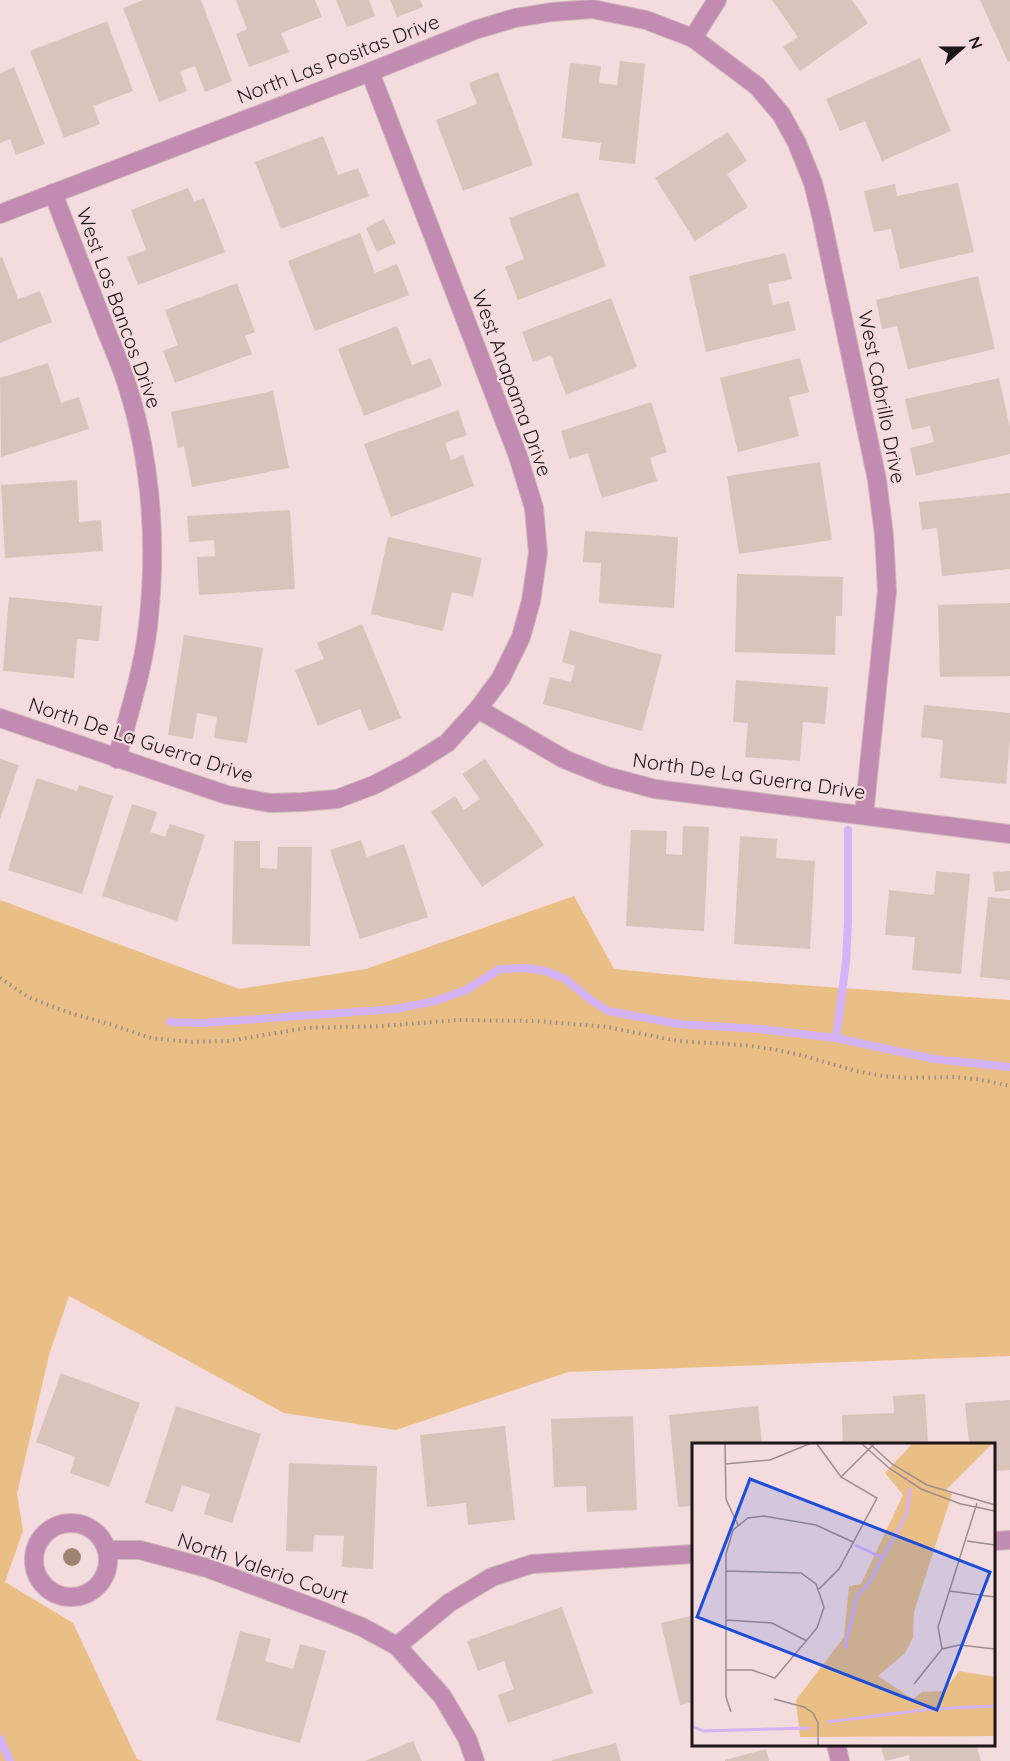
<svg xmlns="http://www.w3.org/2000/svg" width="1010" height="1761" font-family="Quicksand,sans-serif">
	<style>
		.green { fill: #eabf85 }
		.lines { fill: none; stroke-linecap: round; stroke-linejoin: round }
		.stream { stroke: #d5b3f9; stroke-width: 8 }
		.building { fill: #d9c4bb }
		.street-casing { stroke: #cdb7ba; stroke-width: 20 }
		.path { stroke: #9c8a8d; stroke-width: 4; stroke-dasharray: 1.5 4.5; stroke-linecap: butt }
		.street { stroke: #c28bb1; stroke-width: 18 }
		.tree { fill: #9e8572 }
		.labels { text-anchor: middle; stroke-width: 4.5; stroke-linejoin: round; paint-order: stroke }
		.street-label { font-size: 20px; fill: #1d1516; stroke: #f4dbde }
		.inset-river { fill: none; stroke: #d5b3f9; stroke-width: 3 }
		.inset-road { fill: none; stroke: #9e8c8e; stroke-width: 1.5 }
		.view { fill: #1d4ed8; fill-opacity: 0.15; stroke: #1d4ed8; stroke-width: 3 }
		.inset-edge { fill: none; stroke: #1d1516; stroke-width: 3 }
	</style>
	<rect width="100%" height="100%" fill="#f4dbde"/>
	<path class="green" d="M574,896l40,73 103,10 293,21v356l-442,16 -172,58 -112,-17 -215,-117 -20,59 -32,139 6,37 -18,51 68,41 64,136 6,2h-143v-861l239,89 127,-20z"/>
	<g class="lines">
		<g class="stream">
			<path d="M170,1022l31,1 194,-14 40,-8 31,-11 34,-21 25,-1 21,3 19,8 26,21 17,11 71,13 80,5 77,9 98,21 76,8"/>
			<path d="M836,1038l10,-76 2,-41v-91"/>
			<path d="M0,1739l10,22"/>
		</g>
	</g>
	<g class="building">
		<path d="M143,0h58l31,81 -27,11 -10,-26 -15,5 7,20 -28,11 -36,-94z"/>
		<path d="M236,0h79l7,17 -41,16 8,19 -40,15 -13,-33 11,-5z"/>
		<path d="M336,0h33l6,16 -28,11z"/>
		<path d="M390,0h30l3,7 -26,10z"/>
		<path d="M772,0h80l16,23 -68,48 -17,-24 15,-10z"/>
		<path d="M980,0h30v61l-2,1z"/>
		<path d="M107,21l26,70 -40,15 7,18 -36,14 -34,-87z"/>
		<path d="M920,58l31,73 -69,30 -17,-40 -25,10 -14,-32z"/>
		<path d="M620,61l25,3 -10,100 -36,-4 2,-17 -39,-5 8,-75 31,3 -2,17 18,2z"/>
		<path d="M14,67l31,77 -29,11 -6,-16 -10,4v-70z"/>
		<path d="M498,72l35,93 -70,26 -27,-71 41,-16 -8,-21z"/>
		<path d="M728,132l19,29 -20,13 21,33 -53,34 -40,-63z"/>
		<path d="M323,136l15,39 20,-7 11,28 -88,33 -26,-67z"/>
		<path d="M958,183l16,69 -74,17 -9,-40 -17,3 -10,-41 31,-7 2,12z"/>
		<path d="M188,188l6,14 10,-4 21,54 -87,33 -11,-28 19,-7 -15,-40z"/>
		<path d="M578,192l28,74 -88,34 -13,-33 19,-8 -15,-41z"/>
		<path d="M384,219l12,24 -19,9 -11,-24z"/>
		<path d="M360,233l15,40 22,-9 12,31 -94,36 -27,-70z"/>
		<path d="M785,253l7,26 -24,5 5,21 16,-4 7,29 -90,22 -17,-76z"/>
		<path d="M2,257l16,42 22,-8 12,31 -52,21v-85z"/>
		<path d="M978,276l17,73 -87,20 -11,-43 -15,3 -6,-29z"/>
		<path d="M237,283l18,49 -10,4 7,18 -77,29 -12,-32 15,-6 -13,-35z"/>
		<path d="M611,298l26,69 -71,28 -15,-40 -18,7 -11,-30z"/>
		<path d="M397,326l15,39 19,-7 11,28 -78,30 -26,-67z"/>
		<path d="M800,358l9,34 -20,5 10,39 -61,16 -18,-74z"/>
		<path d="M48,363l13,40 18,-6 10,32 -88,28 -1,-79z"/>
		<path d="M999,378l11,50v26l-94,22 -6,-28 24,-6 -4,-16 -18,4 -7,-31z"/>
		<path d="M273,391l16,77 -97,19 -8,-41 -6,2 -7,-36z"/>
		<path d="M651,402l16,50 -17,6 7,23 -55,17 -14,-45 -19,6 -8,-28z"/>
		<path d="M458,410l9,25 -22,8 6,17 12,-5 11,31 -83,31 -27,-73z"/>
		<path d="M820,462l12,78 -93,14 -12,-78z"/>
		<path d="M77,480l2,42 22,-2 2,31 -98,7 -4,-73z"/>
		<path d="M1010,493v76l-68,7 -5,-48 -15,2 -3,-28z"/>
		<path d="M290,510l5,79 -96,6 -2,-38 18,-1 -1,-16 -25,2 -2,-26z"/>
		<path d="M585,531l93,6 -4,71 -75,-5 2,-40 -18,-1z"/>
		<path d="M388,537l94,21 -9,39 -21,-5 -9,39 -72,-17z"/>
		<path d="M737,574l106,3 -1,39h-6l-1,39 -100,-3z"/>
		<path d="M9,597l93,9 -3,35 -22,-2 -3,39 -71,-7z"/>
		<path d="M1010,603v73l-70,1 -2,-72z"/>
		<path d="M362,624l39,94 -32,13 -9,-22 -42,17 -23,-56 29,-11 -7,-16z"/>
		<path d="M570,630l92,25 -20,76 -99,-27 7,-27 21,5 4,-16 -13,-4z"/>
		<path d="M184,635l79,13 -16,95 -33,-5 3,-21 -20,-4 -4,26 -25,-4z"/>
		<path d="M736,680l92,7 -3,37 -22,-2 -3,39 -55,-4 3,-34 -15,-1z"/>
		<path d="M924,705l86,8v26l-4,45 -66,-6 3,-38 -22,-3z"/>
		<path d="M0,759l19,6 -19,54z"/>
		<path d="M485,759l59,86 -62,42 -51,-75 24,-16 9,14 16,-11 -18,-25z"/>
		<path d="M37,778l40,13 2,-6 34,11 -31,98 -74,-24z"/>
		<path d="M132,804l25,8 -7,20 15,5 5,-13 35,11 -28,86 -75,-25z"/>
		<path d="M683,826l26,1 -5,104 -78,-5 5,-96 36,1 -1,23 16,1z"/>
		<path d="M740,836l37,3 -1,19 39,3 -5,88 -76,-5z"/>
		<path d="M361,840l6,17 37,-13 24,73 -68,22 -30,-89z"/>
		<path d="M234,841h26v27l17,1 1,-22h34l-2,99 -78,-2z"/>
		<path d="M936,871l34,3 -9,100 -49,-4 3,-33 -30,-2 4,-45 45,5z"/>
		<path d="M1010,871v19l-15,2 -2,-20z"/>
		<path d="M988,897l22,2v81l-30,-3z"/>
		<path d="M61,1373l79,30 -31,84 -39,-14 5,-16 -39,-15z"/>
		<path d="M925,1394l3,50h-85l-1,-29 52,-2 -1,-17z"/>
		<path d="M1010,1400v70l-16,1v-27h-25l-4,-41z"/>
		<path d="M176,1406l85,28 -29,89 -28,-9 6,-20 -28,-9 -9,27 -28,-9z"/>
		<path d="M758,1406l4,38h-68v62l-16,1 -9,-92z"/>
		<path d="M633,1416l4,94 -50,2 -1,-26 -32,1 -3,-68z"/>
		<path d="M505,1426l10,94 -47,5 -2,-22 -39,4 -7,-72z"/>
		<path d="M289,1463l88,3 -4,103 -31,-2 2,-31 -30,-1 -1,17 -27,-1z"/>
		<path d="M562,1607l31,86 -85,30 -10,-28 16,-6 -10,-28 -26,10 -11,-30z"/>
		<path d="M694,1615v87l-14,3 -19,-82z"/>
		<path d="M240,1631l31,8 -6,22 28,8 7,-25 26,7 -26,92 -84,-23z"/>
		<path d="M413,1741l9,20h-57z"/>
		<path d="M616,1743l5,18h-69v-1z"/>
		<path d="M880,1744h96l5,17h-71l-1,-6 -24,6z"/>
		<path d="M766,1749l3,12h-44v-1z"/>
	</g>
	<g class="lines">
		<g class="street-casing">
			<g id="street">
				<path d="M693,38l24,-38"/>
				<path d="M53,193c17,44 34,88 51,132 8,21 18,42 24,63 24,76 29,160 20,238 -5,45 -20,89 -31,133"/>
				<path d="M0,214l370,-142 105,-42 40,-12 37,-6 40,-3 54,11 47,18 64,48 24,28 16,29 16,40 8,32 48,227 8,38 7,55 3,56 -23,224"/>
				<path d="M478,709l86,50 42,17 49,13 355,45"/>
				<path d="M0,718l227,77 43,8 32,-1 35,-3 37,-14 38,-20 35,-22 31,-34 23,-31 20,-41 10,-36 7,-48 -4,-45 -16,-52 -148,-384"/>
				<circle cx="71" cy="1560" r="37"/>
				<path d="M994,1541l16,-1"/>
				<path d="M108,1550h32l67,18 118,44 37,15 35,19 45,50 25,42 8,23"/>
				<path d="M397,1646l52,-43 43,-26 40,-13 162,-10"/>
				<path d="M836,1744l4,17"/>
			</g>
		</g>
		<path class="path" d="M0,978l28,19 39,15 42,12 42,14 40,4 37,-1 78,-13 77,-2 75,-6 77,1 72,6 71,14 64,4 30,4 29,6 55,16 27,5 25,2 46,-1 23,2 33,7"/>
		<use href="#street" class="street"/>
	</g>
	<circle class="tree" cx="72" cy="1557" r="9"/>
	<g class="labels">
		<g class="street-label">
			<text transform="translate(338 59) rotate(-21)" y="7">North Las Positas Drive</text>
			<text transform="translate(119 308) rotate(70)" y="7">West Los Bancos Drive</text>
			<text transform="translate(512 383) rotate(70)" y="7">West Anapama Drive</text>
			<text transform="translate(882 397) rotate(79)" y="7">West Cabrillo Drive</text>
			<text transform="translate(141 740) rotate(18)" y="7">North De La Guerra Drive</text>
			<text transform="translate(749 776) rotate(8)" y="7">North De La Guerra Drive</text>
			<text transform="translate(263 1568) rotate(19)" y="7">North Valerio Court</text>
		</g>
	</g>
	<g transform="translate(692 1443)">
		<rect width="303" height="303" fill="#f4dbde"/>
		<path d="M220,1h80l-47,47 7,3 -38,118 -1,26 -8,15 -27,23 35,23 9,-7 22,-1 15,-20 36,6v59l-195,1 -4,-37 48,-63 5,-51 12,-2 42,-89 -18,-22z" fill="#eabf85"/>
		<path class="inset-river" d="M163,102l26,12M153,205l12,-52 12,-13 38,-70 3,-25M135,279l105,-13 63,-3M0,283l11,5 107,-3"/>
		<path class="inset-road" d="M33,1l1,55 12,26M125,1l24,33 36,21 -38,71 -20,20M170,1l27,24 32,21 40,15 34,7M178,1l22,20 35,21 68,20M33,21l45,-4 39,-16M149,34l33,-33M275,98l28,4M34,128l75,2 15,11 8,23 -7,21 -42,50 -23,-8h-26M257,148l46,6M34,177l46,3 35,18M250,206l-4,-22 39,-124M222,241l28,-35 17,-4 36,4M82,256l30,8 9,6 5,10v22M39,269l-5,-15v-143l7,-24 15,-12 16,-2 52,9 37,17"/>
		<path class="view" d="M58,36l240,93 -53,138 -240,-93z"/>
		<rect width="303" height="303" class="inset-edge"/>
	</g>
	<g transform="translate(962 48) rotate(69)" stroke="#f4dbde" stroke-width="4.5" paint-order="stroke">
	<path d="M0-4.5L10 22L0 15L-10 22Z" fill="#1d1516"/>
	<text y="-9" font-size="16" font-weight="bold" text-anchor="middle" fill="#1d1516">N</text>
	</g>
</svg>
